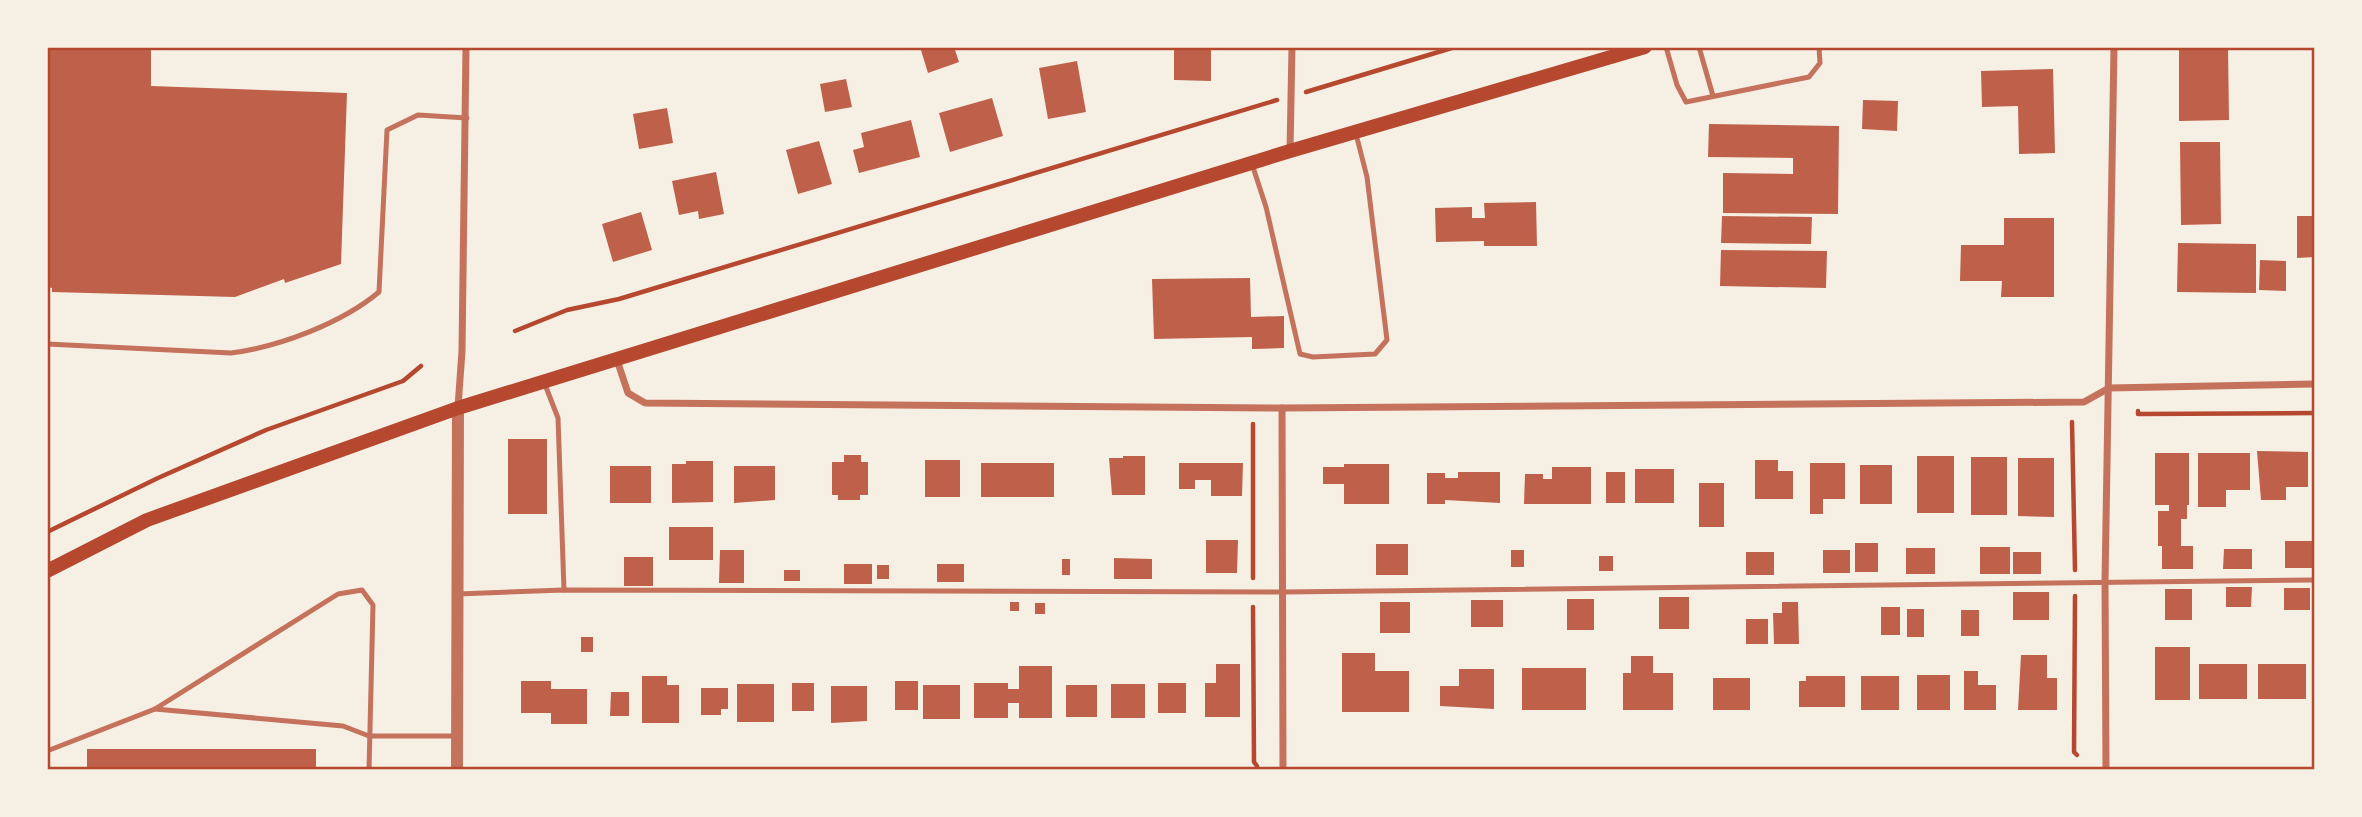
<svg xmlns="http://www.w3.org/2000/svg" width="2362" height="817" font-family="'PT Sans Narrow',sans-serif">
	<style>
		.building { fill: #bf614a }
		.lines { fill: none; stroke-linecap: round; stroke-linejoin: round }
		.path { stroke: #b5482f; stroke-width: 4.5 }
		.service { stroke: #c5725c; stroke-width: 5 }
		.minor { stroke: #c5725c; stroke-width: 7 }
		.tertiary { stroke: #c5725c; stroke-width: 12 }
		.secondary { stroke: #b5482f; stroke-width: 14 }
		.neatline { fill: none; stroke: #b5482f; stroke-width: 2.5 }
	</style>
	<rect width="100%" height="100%" fill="#f6efe4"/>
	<g class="building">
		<path d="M47,47h104v39l196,7 -6,171 -56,19 -1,-4 -49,18 -183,-5v-4l-5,-1z"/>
		<path d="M920,47h34l5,15 -31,11z"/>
		<path d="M1174,47h37v34l-37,-1z"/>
		<path d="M2179,47h49l1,73 -50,1z"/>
		<path d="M1077,61l9,51 -38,7 -9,-51z"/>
		<path d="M2053,69l2,84 -36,1 -1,-48 -36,1 -1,-36z"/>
		<path d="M846,79l6,28 -27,5 -5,-28z"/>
		<path d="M992,98l11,38 -53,16 -11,-39z"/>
		<path d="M1863,100l35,1 -1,30 -35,-2z"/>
		<path d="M667,108l6,35 -34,6 -6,-35z"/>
		<path d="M911,120l9,37 -61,16 -6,-23 11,-3 -3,-14z"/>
		<path d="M1709,124l130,2 -1,88 -115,-1v-40l70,1v-16l-85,-1z"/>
		<path d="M819,141l13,43 -34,10 -12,-44z"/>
		<path d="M2180,142h40l1,82 -40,1z"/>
		<path d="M716,172l8,42 -25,5 -1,-8 -19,4 -7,-34z"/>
		<path d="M1536,202l1,44h-53v-5l-48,1 -1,-34 37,-1v11h13l-1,-15z"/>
		<path d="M641,212l11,38 -39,12 -11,-38z"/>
		<path d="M1722,216l90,1 -1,27 -90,-1z"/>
		<path d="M2297,216h18v41l-18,1z"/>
		<path d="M2004,218h50v79h-53l1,-16h-42l1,-36h43z"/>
		<path d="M2178,243l78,1v49l-79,-1z"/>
		<path d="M1721,250l106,1 -1,37 -106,-2z"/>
		<path d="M2260,260l26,1v30l-27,-1z"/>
		<path d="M1250,278l1,39 33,-1v32l-32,1v-12l-98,2 -2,-60z"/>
		<rect x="508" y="439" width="39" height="75"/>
		<path d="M2257,451l51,1v35h-22v13h-25z"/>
		<path d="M2155,453h34v52h-2v14h-6v27h12v23h-31v-23h-4v-35h11v-6h-14z"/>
		<path d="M2198,453h52v37h-24v17h-28z"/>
		<path d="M844,455h17v7h7v33h-8v5h-22v-5h-6v-33h12z"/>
		<path d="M1123,456h22v39h-33l-3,-37h14z"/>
		<rect x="1917" y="456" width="37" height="57"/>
		<rect x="1971" y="457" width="36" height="58"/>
		<path d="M2018,458h36v59l-36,-1z"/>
		<rect x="925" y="460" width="35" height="37"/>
		<path d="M1755,460h23v11h15v28h-38z"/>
		<path d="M686,461h27v41l-41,1v-39h14z"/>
		<rect x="981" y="463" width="73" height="34"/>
		<path d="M1179,463h64l-1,33h-31v-16h-16v9h-16z"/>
		<path d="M1810,463h35v36h-22v15h-13z"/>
		<path d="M1344,464h45v40h-45v-20h-21v-17h21z"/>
		<rect x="1860" y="465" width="32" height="39"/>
		<rect x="610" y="466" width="41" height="37"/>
		<path d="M734,466h41v34l-41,3z"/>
		<path d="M1552,467h39v37h-67l1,-30h18v5h9z"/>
		<rect x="1635" y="469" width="39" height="34"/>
		<path d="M1458,472h42v31l-55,-3v4h-18v-31h18v5h13z"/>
		<rect x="1606" y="472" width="19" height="31"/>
		<rect x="1699" y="483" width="25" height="44"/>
		<rect x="669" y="527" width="44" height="33"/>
		<path d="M1206,540h32l-1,33h-31z"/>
		<rect x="2285" y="541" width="27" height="27"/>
		<rect x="1855" y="543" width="23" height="29"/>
		<rect x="1376" y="544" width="32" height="31"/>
		<rect x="1980" y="547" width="30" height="27"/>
		<rect x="1906" y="548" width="29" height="26"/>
		<path d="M2224,549h28v20h-29z"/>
		<path d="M720,550h24v33h-25z"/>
		<rect x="1511" y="550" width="13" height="17"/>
		<rect x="1823" y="550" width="27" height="23"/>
		<rect x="1746" y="552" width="28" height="23"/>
		<rect x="2013" y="552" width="28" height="22"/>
		<rect x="1599" y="556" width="14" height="15"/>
		<rect x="624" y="557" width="29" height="29"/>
		<path d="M1114,558l38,1v20h-38z"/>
		<rect x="1062" y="559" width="8" height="16"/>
		<rect x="844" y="564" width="28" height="20"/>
		<rect x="937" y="564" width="27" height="18"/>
		<rect x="877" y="565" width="12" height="14"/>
		<rect x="784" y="570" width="16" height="11"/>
		<path d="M2226,587h26l-1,20h-25z"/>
		<rect x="2284" y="588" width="26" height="22"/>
		<rect x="2165" y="589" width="27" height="31"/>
		<rect x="2013" y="592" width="36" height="28"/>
		<rect x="1659" y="597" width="30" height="32"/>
		<rect x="1567" y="599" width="27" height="31"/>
		<rect x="1471" y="600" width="32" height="27"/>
		<rect x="1010" y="602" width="9" height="9"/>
		<rect x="1380" y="602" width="30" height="31"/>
		<path d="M1782,602h16l1,42h-25l-1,-31h9z"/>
		<rect x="1035" y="603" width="10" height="11"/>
		<rect x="1881" y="607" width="19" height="28"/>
		<rect x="1907" y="609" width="17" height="28"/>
		<rect x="1961" y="610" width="18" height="26"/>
		<rect x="1746" y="619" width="22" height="25"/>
		<rect x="581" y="637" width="12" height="15"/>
		<rect x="2155" y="647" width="35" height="53"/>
		<path d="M1342,653h33v18h34v41h-67z"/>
		<path d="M2021,655h26v23h10v32h-39z"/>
		<path d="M1631,656h22v17h20v37h-50v-37h8z"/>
		<path d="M1216,664h24v53h-35v-34h11z"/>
		<rect x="2199" y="664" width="48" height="35"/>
		<rect x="2258" y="664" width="48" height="35"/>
		<path d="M1019,666h33v52h-33v-15h-11v15h-34v-35h34v6h11z"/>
		<rect x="1522" y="668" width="64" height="42"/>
		<path d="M1459,669h35v40l-54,-3v-20h19z"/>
		<path d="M1964,671h14v14h18v25h-32z"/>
		<rect x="1917" y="675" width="33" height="35"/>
		<path d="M642,676h25v9h12v38h-37z"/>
		<path d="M1806,676h39v31h-46v-26h7z"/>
		<rect x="1861" y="676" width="38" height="34"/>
		<rect x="1713" y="678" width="37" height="32"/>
		<path d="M521,681h30v8h36v35h-36v-11h-30z"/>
		<rect x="895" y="681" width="23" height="29"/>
		<rect x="792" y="683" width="22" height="28"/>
		<rect x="1158" y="683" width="28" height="30"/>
		<rect x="737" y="684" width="37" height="38"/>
		<rect x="1111" y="684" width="34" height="34"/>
		<rect x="923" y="685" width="37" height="34"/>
		<rect x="1066" y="685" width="31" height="32"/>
		<path d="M831,686h36v35l-36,2z"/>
		<path d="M701,688h27v21h-7v6h-20z"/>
		<path d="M611,692h18v24h-19z"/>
		<rect x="87" y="749" width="229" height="21"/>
	</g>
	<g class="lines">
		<g class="path">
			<path d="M1306,92l149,-45"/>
			<path d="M515,331l52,-21 52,-11 658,-199"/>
			<path d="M2138,411v3l177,-1"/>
			<path d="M2072,422l3,148"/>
			<path d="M1253,424v154"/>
			<path d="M47,532l111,-54 108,-48 137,-49 18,-15"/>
			<path d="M2075,596l-1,156 3,3"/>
			<path d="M1253,607l1,155 3,4"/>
		</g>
		<g class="service">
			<path d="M1666,47l11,38 9,17 123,-25 11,-14 -1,-16"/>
			<path d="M1699,47l14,49"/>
			<path d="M1252,164l14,43 34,147 13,3 62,-3 12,-14 -20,-163 -11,-43"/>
			<path d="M47,344l184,9c48,-6 111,-30 148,-61l8,-162 31,-15 49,3"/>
			<path d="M544,382l14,36 6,172"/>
			<path d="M458,594l106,-4 720,2 1031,-12"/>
			<path d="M155,709l188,17 26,10h88"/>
			<path d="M47,751l108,-42 183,-115 24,-4 11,15 -4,165"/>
		</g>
		<g class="minor">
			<path d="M1290,151l2,-104"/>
			<path d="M617,360l11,33 17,10 637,5 802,-6 25,-14 206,-4"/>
			<path d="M458,407l4,-56 4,-304"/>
			<path d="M1282,408l1,362"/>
			<path d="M2106,770l-1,-188 9,-535"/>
		</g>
		<path class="tertiary" d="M457,770l1,-362"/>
		<path class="secondary" d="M47,571l100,-51 311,-112 832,-257 355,-104"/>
	</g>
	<rect width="2362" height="817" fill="none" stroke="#f6efe4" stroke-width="98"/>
	<rect x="49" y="49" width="2264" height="719" class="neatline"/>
</svg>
